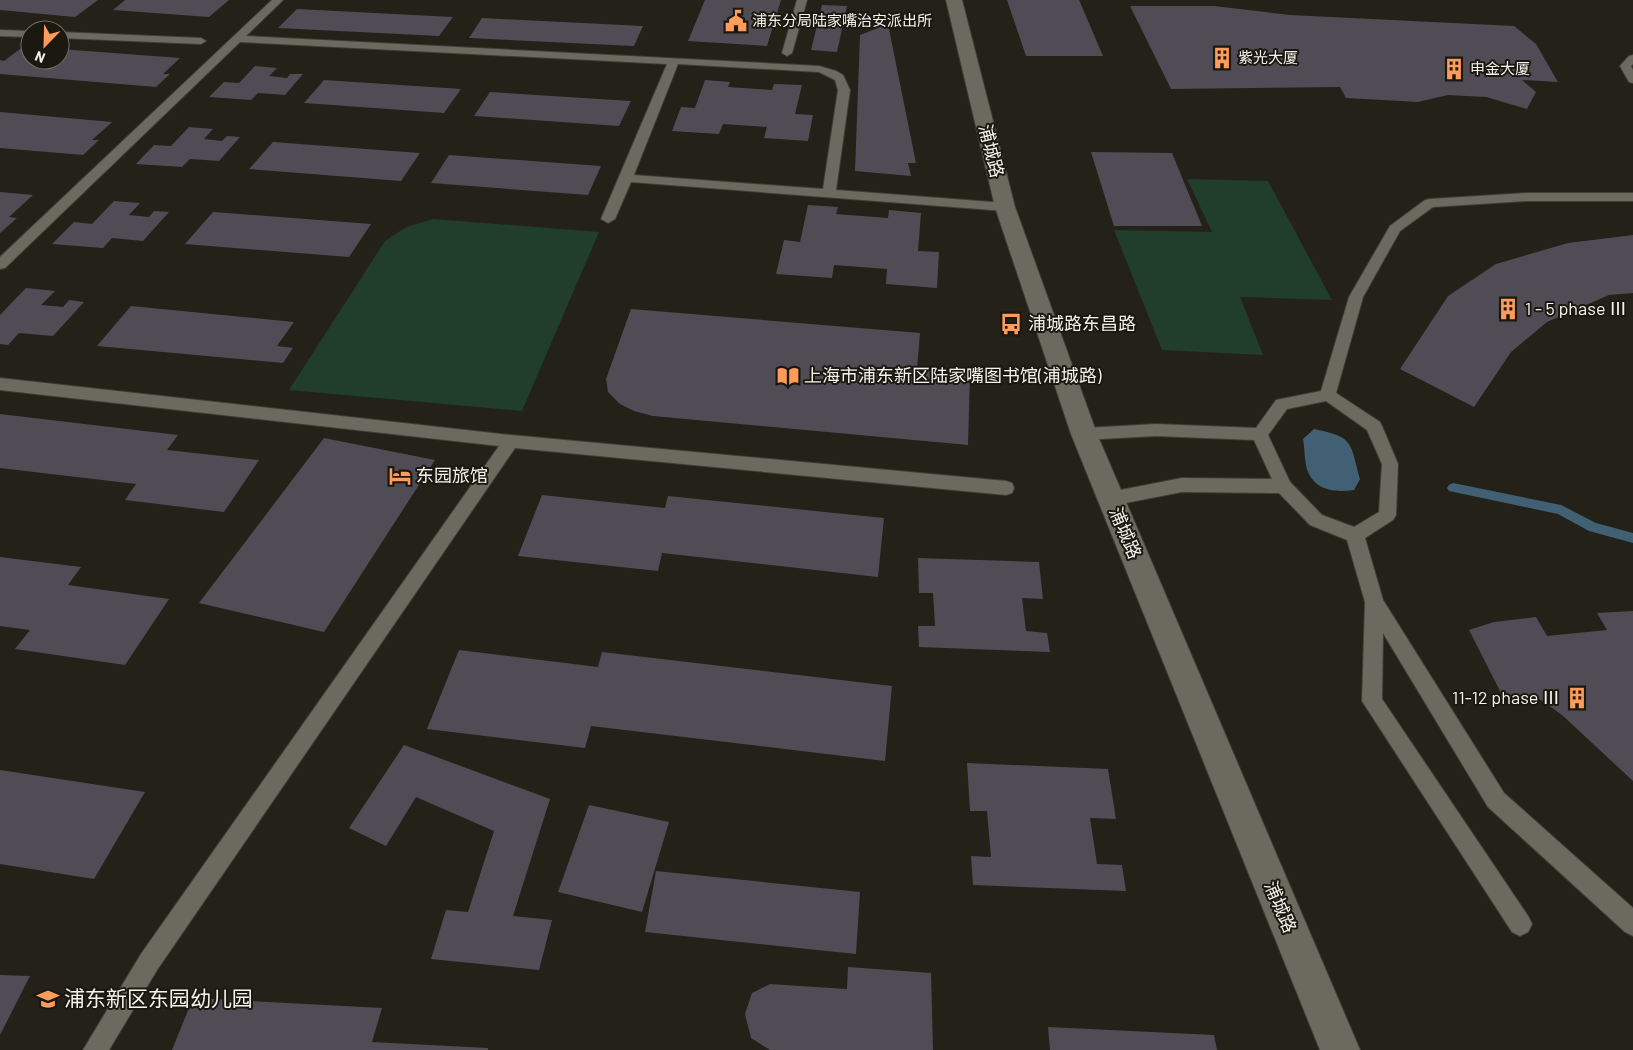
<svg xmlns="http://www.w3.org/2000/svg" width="1633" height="1050" font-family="Barlow,'Noto Sans SC',sans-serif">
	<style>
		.green { fill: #213d2b }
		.water { fill: #426073 }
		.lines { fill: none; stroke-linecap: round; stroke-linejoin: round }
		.stream { fill: #426073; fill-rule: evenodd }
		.building { fill: #504c56 }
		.service-casing { stroke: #3f3e37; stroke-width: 2 }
		.tertiary-casing { stroke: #3f3e37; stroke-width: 2 }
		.service { fill: #6c6a5f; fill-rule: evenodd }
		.tertiary { fill: #6c6a5f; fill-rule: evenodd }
		.labels { text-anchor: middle; stroke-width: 4; stroke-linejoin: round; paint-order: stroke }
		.far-poi-label { font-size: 15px; fill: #f4f3ed; stroke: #1a180f; text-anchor: start }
		.street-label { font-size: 18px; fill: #f4f3ed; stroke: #1a180f }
		.poi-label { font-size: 18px; fill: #f4f3ed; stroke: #1a180f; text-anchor: start }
		.near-poi-label { font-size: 21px; fill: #f4f3ed; stroke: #1a180f; text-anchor: start }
	</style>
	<rect width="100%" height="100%" fill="#232118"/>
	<g class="green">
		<path d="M1187,179l81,2 64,119 -92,-3 23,58 -101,-5 -48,-120 98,2z"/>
		<path d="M433,219l166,13 -77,179 -233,-21 96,-149 21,-14z"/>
	</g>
	<path class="water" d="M1314,429c40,8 36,13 46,50l-6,11c-16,2 -36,2 -45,-16 -5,-9 -4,-25 -6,-35z"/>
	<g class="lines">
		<path class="stream" d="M1453,483l108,22 35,18 37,10v10l-44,-12 -31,-17 -109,-23 -2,-3 2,-3z"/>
	</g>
	<g class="building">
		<path d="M0,0h98l-23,17 -75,-7z"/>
		<path d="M125,0h104l-20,17 -96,-7z"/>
		<path d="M705,0h76l-14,46 -79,-5z"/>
		<path d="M1007,0h72l24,56h-77z"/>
		<path d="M822,5l25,1 -10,46 -26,-2z"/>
		<path d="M1130,6h84l76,9 224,11 22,18 22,38 -36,-2 14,12 -9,17 -41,-12 -38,-2 -30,7 -72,-4 -6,-11 -169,2z"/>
		<path d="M297,9l156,8 -14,19 -161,-8z"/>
		<path d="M482,18l161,8 -9,20 -165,-8z"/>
		<path d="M888,24l28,139h-8l3,13 -56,-5 5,-136z"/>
		<path d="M24,46h6v14h30v-11l120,9 -17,16h7l-14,13 -156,-13v-14l4,1z"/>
		<path d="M255,66l22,2 -8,8 18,2 3,-4h13l-18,21 -27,-2 -7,7 -42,-3 15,-15 15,1z"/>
		<path d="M324,80l137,9 -17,24 -140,-10z"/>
		<path d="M705,80l25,2 -2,5 44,3 2,-6 28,1 -7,29 18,1 -5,26 -44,-3 3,-11 -44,-3 -4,10 -47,-3 9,-24 14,1z"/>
		<path d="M490,92l141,9 -12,25 -145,-10z"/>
		<path d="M0,112l112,10 -20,18h7l-16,15 -83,-7z"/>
		<path d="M189,127l24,2 -9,10 18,2 5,-5 13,1 -21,24 -29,-2 -8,8 -46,-3 18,-19 17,1z"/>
		<path d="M273,142l147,11 -19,28 -152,-12z"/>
		<path d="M1091,152l81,1 30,73h-88z"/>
		<path d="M449,155l54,4 98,7 -13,29 -157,-12z"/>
		<path d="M0,192l33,3 -24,22 8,1 -17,15z"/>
		<path d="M114,201l26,2 -11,12 20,2 5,-6 15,1 -26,29 -31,-3 -9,10 -51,-4 22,-22 18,2z"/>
		<path d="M808,205l30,2 -2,7 52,4 1,-8 32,3 -3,38 21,1 -2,36 -51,-4 1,-15 -53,-4 -2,13 -56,-4 8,-34 16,2z"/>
		<path d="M213,212l158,12 -22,33 -164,-13z"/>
		<path d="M1633,235v58l-24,2 -62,27 -36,30 -37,55 -74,-38 48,-73 48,-32 72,-21z"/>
		<path d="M26,288l29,3 -14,14 22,2 6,-7 15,2 -31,34 -34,-3 -11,12 -8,-1v-29z"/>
		<path d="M131,306l163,16 -17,24 16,2 -10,15 -186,-17z"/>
		<path d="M631,309l289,24 -3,36 53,5 -2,71 -315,-29 -19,-5 -14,-7 -12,-12 -2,-13z"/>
		<path d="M0,414l178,21 -11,15 92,10 -35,52 -99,-12 11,-16 -136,-16z"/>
		<path d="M324,438l111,22 -111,172 -125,-29z"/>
		<path d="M542,495l123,13 3,-12 216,22 -6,59 -216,-24 -4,18 -140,-15z"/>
		<path d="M0,557l81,10 -13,18 101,14 -44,66 -110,-16 15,-19 -30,-4z"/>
		<path d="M918,558l121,4 4,37 -21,-1 4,33 21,2 3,19 -131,-5 -1,-21h17l-2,-33h-14z"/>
		<path d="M1633,611v170l-71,-66 -21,-15 -39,-5 -33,-65 25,-8 42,-5 11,19 60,-6 -10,-17z"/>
		<path d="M459,650l139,17 4,-15 290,34 -7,75 -294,-35 -6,22 -158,-19z"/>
		<path d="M404,745l146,54 -37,117 39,4 -13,50 -108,-11 15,-49 22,2 26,-81 -78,-34 -30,49 -37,-18z"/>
		<path d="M967,763l141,6 8,50 -26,-1 7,46 25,1 4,26 -153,-6 -2,-29 20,1 -4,-46h-17z"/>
		<path d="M0,770l145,22 -51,87 -94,-15z"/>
		<path d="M589,805l80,17 -27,90 -84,-20z"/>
		<path d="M656,871l204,21 -4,62 -211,-22z"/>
		<path d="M848,967l83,6 2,77h-163l-19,-12 -6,-24 7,-21 18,-9 77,5z"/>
		<path d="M0,975l30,1 -30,59z"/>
		<path d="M193,998l189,10 -10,34 116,6v2h-316z"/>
		<path d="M1048,1027l166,8 3,15h-167z"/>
	</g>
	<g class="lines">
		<g class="service-casing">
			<g id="service">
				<path d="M272,0h11l-37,36 573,30 17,5 7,4 7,15 -14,100 169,13 6,4 -6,4 -374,-29 -16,37 -7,4 -7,-4 66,-155 -427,-22 -235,226 -5,1v-12zM678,64l141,8 16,8 3,10 -15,99 -189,-14z"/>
				<path d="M797,0h10l-15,53 -5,3 -5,-3z"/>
				<path d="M0,30l30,1v6l-30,-1z"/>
				<path d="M60,32l141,6 5,3 -5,3 -141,-6z"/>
				<path d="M1633,55v9l-2,2 2,4v13l-4,-1 -9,-16 9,-10z"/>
				<path d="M1527,193h106v8h-106l-94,6 -33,24 -37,66 -27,96 44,29 2,4 16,38 -2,51 -3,5 -28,18 18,62 121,193 129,115v28l-8,-4 -137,-125 -105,-174 -1,66 146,217 4,8 -4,8 -8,4 -8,-4 -150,-231 3,-99 -18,-62 -37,-15 -31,-32 -97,-1 -72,14 -6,-2 -3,-5 3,-5 6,-2 72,-14 90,1 -18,-39 -98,-4 -72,4 -6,-2 -2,-4 2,-4 6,-2 72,-4 100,4 20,-28 45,-9 28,-94 41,-71 35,-26 5,-1zM1326,401l41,29 15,34 -3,48 -25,15 -32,-12 -32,-33 -22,-47 19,-26z"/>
				<path d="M0,378l511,57 495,46 6,2 2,5 -2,5 -6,2 -491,-47 -358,522 -48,80h-26l58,-96 358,-508 -499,-56z"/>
			</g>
		</g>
		<g class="tertiary-casing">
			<path id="tertiary" d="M946,0h16l53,207 82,227 263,616h-40l-249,-616 -76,-227z"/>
		</g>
		<use href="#service" class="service"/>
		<use href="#tertiary" class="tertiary"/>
	</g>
	<defs>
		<g id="civic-bare" transform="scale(1.725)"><path d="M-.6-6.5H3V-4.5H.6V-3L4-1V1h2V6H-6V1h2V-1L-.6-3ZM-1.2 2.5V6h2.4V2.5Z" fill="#ff9b5b" stroke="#1a180f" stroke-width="2.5" paint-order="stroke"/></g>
		<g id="building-bare" transform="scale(1.725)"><path d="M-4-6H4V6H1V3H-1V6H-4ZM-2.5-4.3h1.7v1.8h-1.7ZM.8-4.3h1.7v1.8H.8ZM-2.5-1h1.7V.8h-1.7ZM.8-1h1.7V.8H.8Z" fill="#ff9b5b" stroke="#1a180f" stroke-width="2.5" paint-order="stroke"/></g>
		<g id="bus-bare" transform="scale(1.725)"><path d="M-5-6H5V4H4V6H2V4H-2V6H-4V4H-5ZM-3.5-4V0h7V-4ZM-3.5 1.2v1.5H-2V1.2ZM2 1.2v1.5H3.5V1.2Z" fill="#ff9b5b" stroke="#1a180f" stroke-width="2.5" paint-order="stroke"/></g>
		<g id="library-bare" transform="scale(1.725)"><path d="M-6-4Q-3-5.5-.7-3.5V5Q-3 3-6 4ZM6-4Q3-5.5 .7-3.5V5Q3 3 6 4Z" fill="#ff9b5b" stroke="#1a180f" stroke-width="2.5" paint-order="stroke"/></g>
		<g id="hotel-bare" transform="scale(1.725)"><path d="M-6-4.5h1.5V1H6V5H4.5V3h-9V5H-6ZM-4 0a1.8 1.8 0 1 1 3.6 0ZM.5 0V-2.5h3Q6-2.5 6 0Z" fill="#ff9b5b" stroke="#1a180f" stroke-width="2.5" paint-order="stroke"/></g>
		<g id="school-bare" transform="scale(1.725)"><path d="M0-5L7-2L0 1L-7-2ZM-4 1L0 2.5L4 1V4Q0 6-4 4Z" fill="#ff9b5b" stroke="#1a180f" stroke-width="2.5" paint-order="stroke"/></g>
	</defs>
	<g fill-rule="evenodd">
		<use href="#civic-bare" x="736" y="21"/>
		<use href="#building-bare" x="1222" y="58"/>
		<use href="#building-bare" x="1454" y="69"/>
		<use href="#building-bare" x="1508" y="309"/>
		<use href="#bus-bare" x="1011" y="324"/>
		<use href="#library-bare" x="788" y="376"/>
		<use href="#hotel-bare" x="400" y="476"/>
		<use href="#building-bare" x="1577" y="698"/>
		<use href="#school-bare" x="48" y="999"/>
	</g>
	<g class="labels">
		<g class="far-poi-label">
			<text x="752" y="26">浦东分局陆家嘴治安派出所</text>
			<text x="1238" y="63">紫光大厦</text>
			<text x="1470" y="74">申金大厦</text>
		</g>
		<g class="street-label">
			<text transform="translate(991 151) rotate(76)" y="6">浦城路</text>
			<text transform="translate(1125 533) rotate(67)" y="6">浦城路</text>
			<text transform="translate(1280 907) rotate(67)" y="6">浦城路</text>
		</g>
		<g class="poi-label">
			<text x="1525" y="315">1 - 5 phase Ⅲ</text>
			<text x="1028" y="330">浦城路东昌路</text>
			<text x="804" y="382">上海市浦东新区陆家嘴图书馆(浦城路)</text>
			<text x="416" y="482">东园旅馆</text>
			<text x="1560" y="704" text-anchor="end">11-12 phase Ⅲ</text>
		</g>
		<g class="near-poi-label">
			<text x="64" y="1006">浦东新区东园幼儿园</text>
		</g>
	</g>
	<g transform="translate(45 45) rotate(203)"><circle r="24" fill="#1a180f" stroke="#717068"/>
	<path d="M0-4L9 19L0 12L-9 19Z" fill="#ff9b5b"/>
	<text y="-8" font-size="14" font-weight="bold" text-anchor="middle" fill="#f4f3ed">N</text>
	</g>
</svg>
